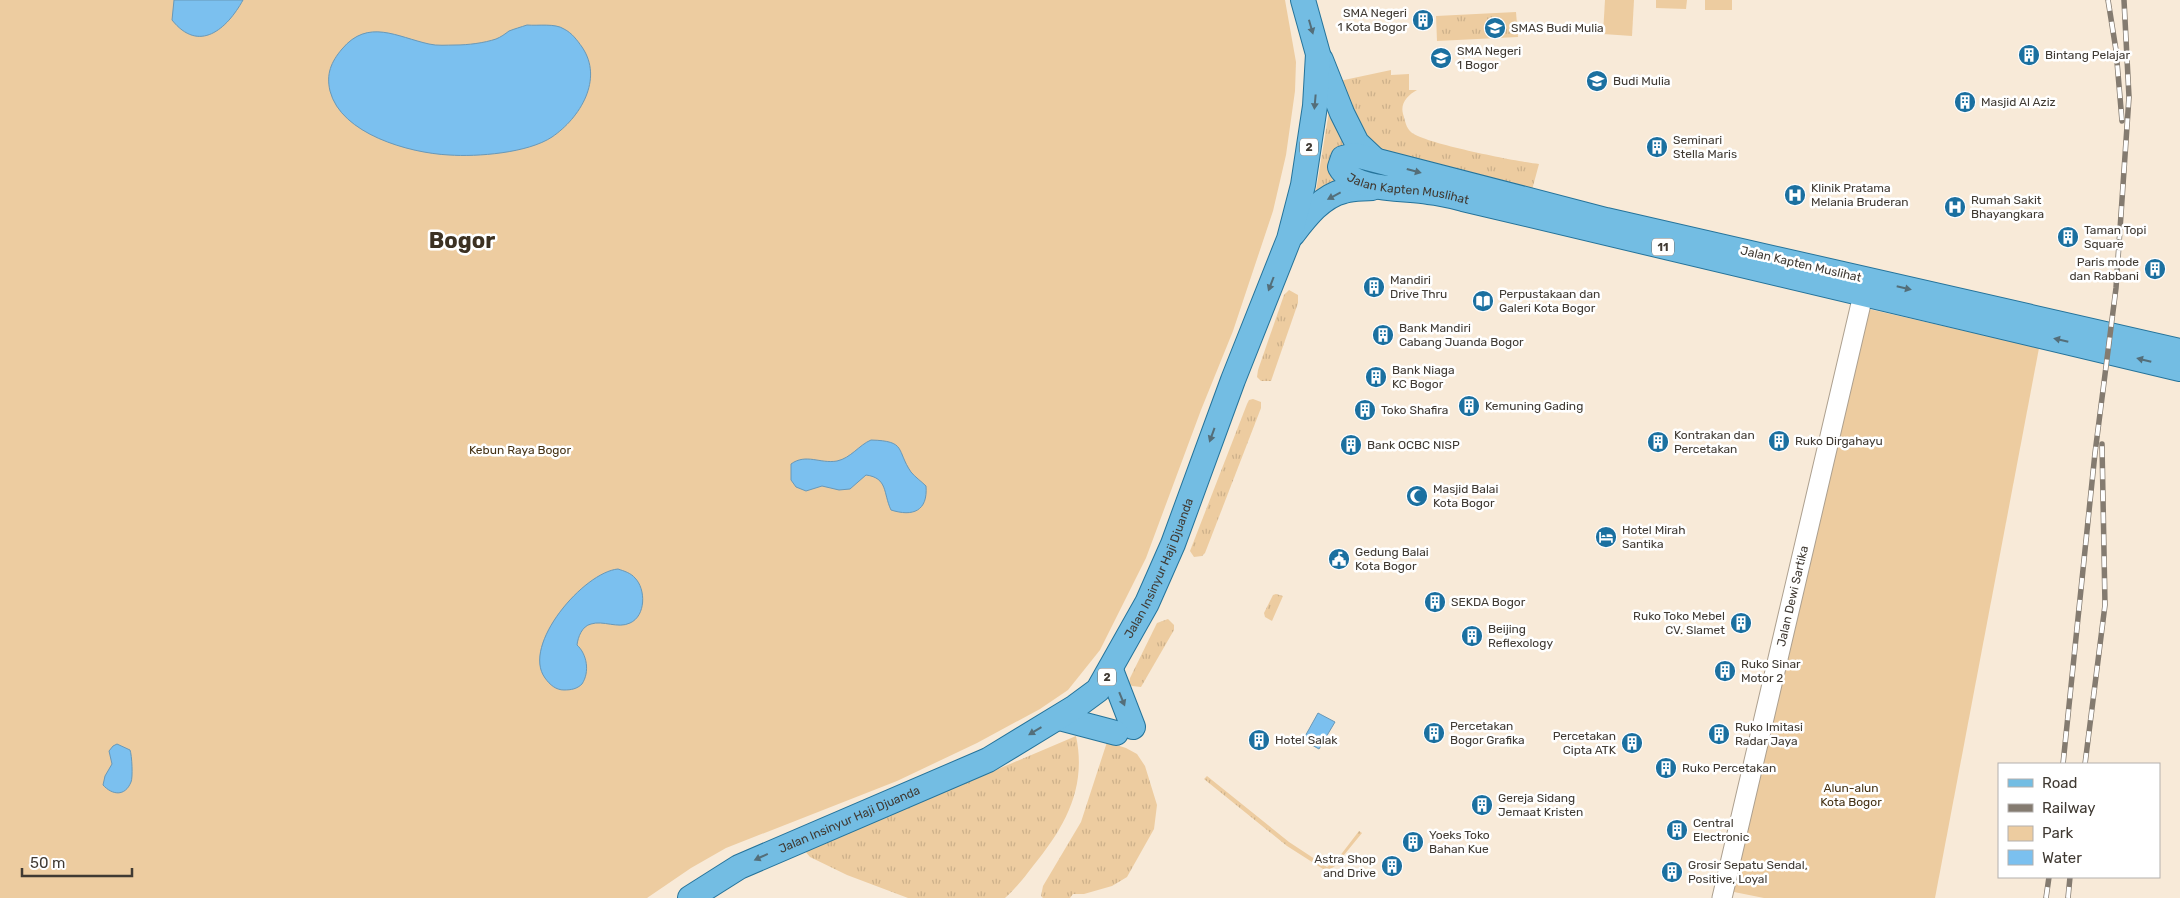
<svg xmlns="http://www.w3.org/2000/svg" width="2180" height="898" font-family="Rubik,sans-serif">
	<style>
		.grass { fill: url(#grass-tufts) }
		.park { fill: #edcca0 }
		.water { fill: #7bc0ef; stroke: #6998b7 }
		.lines { fill: none; stroke-linecap: round; stroke-linejoin: round }
		.tertiary-casing { stroke: #ada08f; stroke-width: 21 }
		.primary-casing { stroke: #25739a; stroke-width: 26 }
		.tertiary { stroke: #fff; stroke-width: 19 }
		.primary { stroke: #73bde3; stroke-width: 24 }
		.rail-casing { stroke: #847b70; stroke-width: 5.5 }
		.rail { stroke: #fff; stroke-width: 4; stroke-dasharray: 11; stroke-linecap: butt }
		.oneway { fill: #546e79 }
		.labels { text-anchor: middle; stroke-width: 5; stroke-linejoin: round; paint-order: stroke }
		.shield { fill: #fff; stroke: #797570; stroke-width: 1 }
		.shield-label { font-size: 11px; font-weight: bold; fill: #403a33 }
		.poi-label { font-size: 12px; fill: #403a33; stroke: #fff; text-anchor: start }
		.street-label { font-size: 12px; fill: #403a33; stroke: #fff }
		.park-label { font-size: 12px; fill: #453215; stroke: #fff }
		.town-label { font-size: 22px; font-weight: bold; fill: #3c3122; stroke: #fff }
	</style>
	<defs>
		<pattern id="grass-tufts" width="24" height="20" patternUnits="userSpaceOnUse" patternTransform="scale(1.25)"><rect width="24" height="20" fill="#edcca0"/><path d="M3 7l-1-3M5 7V3M7 7l1-3M15 17l-1-3M17 17v-4M19 17l1-3" fill="none" stroke="#ccb08a"/></pattern>
	</defs>
	<rect width="100%" height="100%" fill="#f8ead8"/>
	<g class="grass">
		<path d="M1516,12l2,25 -81,4 -1,-25z"/>
		<path d="M1391,70v5l18,-1v16h8c-9,5 -17,13 -14,24 2,6 3,14 8,18 11,11 108,30 128,32l-10,37 -172,-58 -27,-60z"/>
		<path d="M1329,111l20,35 -12,36 -22,15z"/>
		<path d="M1289,290l9,5v8l-27,78h-10l-4,-4 1,-7 26,-75z"/>
		<path d="M1253,399l8,3v6l-56,145 -3,3 -8,1 -4,-6 57,-147 2,-4z"/>
		<path d="M1276,594l7,2 -11,25 -7,-4 -1,-4 9,-18z"/>
		<path d="M1168,619l6,6v5l-33,57 -9,-1 -3,-2 1,-6 27,-55z"/>
		<path d="M1076,736c11,52 -11,91 -43,130 -9,12 -17,22 -28,32h-97l-61,-23 -37,-18 -5,-6z"/>
		<path d="M1107,742l19,6 11,6 8,12 12,39 -3,24 -27,48 -15,9 -28,8h-11l-3,4h-27l-2,-2 2,-10 38,-64z"/>
		<path d="M1207,776l82,66 38,25 9,-6 23,-30 3,2 -27,33 -6,4 -6,-1 -36,-23 -83,-67z"/>
	</g>
	<g class="park">
		<path d="M0,0h1285l11,62 -1,29 -9,64 -13,56 -40,120 -32,79 -55,148 -46,92 -32,40 -28,19 -63,34 -80,38 -171,67 -35,20 -44,30h-647z"/>
		<path d="M1605,0h29l-2,36 -29,-2z"/>
		<path d="M1656,0h31l-1,9 -30,-1z"/>
		<rect x="1705" y="0" width="27" height="10"/>
		<path d="M1860,307l179,41 -104,550h-171l-40,-8z"/>
	</g>
	<g class="water">
		<path d="M174,0h69c-16,29 -44,54 -71,20z"/>
		<path d="M527,25c11,1 28,-2 37,4 8,4 13,11 18,18 22,32 -2,71 -30,90 -24,16 -75,20 -103,18 -40,-2 -108,-21 -119,-64 -4,-17 1,-29 12,-42 26,-31 55,-12 87,-5 8,2 18,1 26,1 13,0 29,-2 41,-6 5,-2 9,-5 13,-8 5,-2 12,-4 18,-6z"/>
		<path d="M871,440c36,1 25,10 40,32 4,5 10,9 15,14 2,25 -13,31 -35,24 -8,-17 -3,-32 -25,-35l-16,14 -11,1 -17,-4 -16,5 -10,-4 -5,-7v-16c15,-11 29,0 46,-3 14,-3 22,-16 34,-21z"/>
		<path d="M618,569c6,2 13,4 17,9 11,11 11,38 -5,45 -12,6 -27,-3 -39,1 -9,2 -13,13 -14,21 10,9 13,27 5,39 -5,5 -11,6 -18,6 -8,0 -14,-5 -19,-12 -24,-33 39,-106 73,-109z"/>
		<path d="M1318,713l17,9 -16,27 -16,-9z"/>
		<path d="M117,744l13,6c2,5 3,28 1,32 -6,15 -19,13 -28,3l2,-9 7,-12 -3,-13 4,-5z"/>
	</g>
	<g class="lines">
		<g class="tertiary-casing">
			<g id="tertiary">
				<path id="s1" d="M1722,898l141,-603"/>
			</g>
		</g>
		<g class="primary-casing">
			<g id="primary">
				<path d="M1321,60l21,53 15,30 17,16"/>
				<path d="M1293,234c13,-17 29,-38 51,-43 9,-3 19,-2 28,-3"/>
				<path id="s2" d="M2180,351l-574,-131 -251,-65 -12,3 -3,9c13,24 65,21 88,25 12,1 24,4 35,7l717,170"/>
				<path d="M1111,670l22,57"/>
				<path d="M1059,718l57,15"/>
				<path id="s3" d="M690,898l49,-31 249,-107 87,-53 23,-17 49,-87 26,-59 60,-164 56,-141 14,-54 12,-79 3,-52 -15,-54"/>
			</g>
		</g>
		<use href="#tertiary" class="tertiary"/>
		<use href="#primary" class="primary"/>
		<g class="rail-casing">
			<g id="rail">
				<path d="M2108,0l8,50 6,71"/>
				<path d="M2063,764l32,-311 21,-165 13,-191 -5,-97"/>
				<path d="M2085,764l20,-159 -3,-161"/>
				<path d="M2046,898l3,-21"/>
				<path d="M2068,898l2,-21"/>
			</g>
		</g>
		<use href="#rail" class="rail"/>
	</g>
	<defs><path id="oneway-solid" d="M-6-.8H1V-3.2L6.5 0L1 3.2V.8H-6Z" transform="scale(1.25)"/></defs>
	<g class="oneway">
		<use href="#oneway-solid" transform="translate(1311 27) rotate(74)"/>
		<use href="#oneway-solid" transform="translate(1315 102) rotate(95)"/>
		<use href="#oneway-solid" transform="translate(1414 171) rotate(15)"/>
		<use href="#oneway-solid" transform="translate(1334 196) rotate(152)"/>
		<use href="#oneway-solid" transform="translate(1271 284) rotate(111)"/>
		<use href="#oneway-solid" transform="translate(1904 288) rotate(13)"/>
		<use href="#oneway-solid" transform="translate(2061 340) rotate(-167)"/>
		<use href="#oneway-solid" transform="translate(2144 360) rotate(-166)"/>
		<use href="#oneway-solid" transform="translate(1212 435) rotate(110)"/>
		<use href="#oneway-solid" transform="translate(1122 699) rotate(68)"/>
		<use href="#oneway-solid" transform="translate(1035 731) rotate(149)"/>
		<use href="#oneway-solid" transform="translate(761 857) rotate(155)"/>
	</g>
	<defs>
		<g id="building-disc" transform="scale(1.125)"><circle r="9.5" fill="#1b70a0" stroke="#fff"/><path d="M-4-6H4V6H1V3H-1V6H-4ZM-2.5-4.3h1.7v1.8h-1.7ZM.8-4.3h1.7v1.8H.8ZM-2.5-1h1.7V.8h-1.7ZM.8-1h1.7V.8H.8Z" fill="#fff"/></g>
		<g id="school-disc" transform="scale(1.125)"><circle r="9.5" fill="#1b70a0" stroke="#fff"/><path d="M0-5L7-2L0 1L-7-2ZM-4 1L0 2.5L4 1V4Q0 6-4 4Z" fill="#fff"/></g>
		<g id="hospital-disc" transform="scale(1.125)"><circle r="9.5" fill="#1b70a0" stroke="#fff"/><path d="M-5-5h3v3.5h4V-5h3V5h-3V1.5h-4V5h-3Z" fill="#fff"/></g>
		<g id="library-disc" transform="scale(1.125)"><circle r="9.5" fill="#1b70a0" stroke="#fff"/><path d="M-6-4Q-3-5.5-.7-3.5V5Q-3 3-6 4ZM6-4Q3-5.5 .7-3.5V5Q3 3 6 4Z" fill="#fff"/></g>
		<g id="mosque-disc" transform="scale(1.125)"><circle r="9.5" fill="#1b70a0" stroke="#fff"/><path d="M3.5-4.9A6 6 0 1 0 3.5 4.9A5 5 0 1 1 3.5-4.9Z" fill="#fff"/></g>
		<g id="hotel-disc" transform="scale(1.125)"><circle r="9.5" fill="#1b70a0" stroke="#fff"/><path d="M-6-4.5h1.5V1H6V5H4.5V3h-9V5H-6ZM-4 0a1.8 1.8 0 1 1 3.6 0ZM.5 0V-2.5h3Q6-2.5 6 0Z" fill="#fff"/></g>
		<g id="civic-disc" transform="scale(1.125)"><circle r="9.5" fill="#1b70a0" stroke="#fff"/><path d="M-.6-6.5H3V-4.5H.6V-3L4-1V1h2V6H-6V1h2V-1L-.6-3ZM-1.2 2.5V6h2.4V2.5Z" fill="#fff"/></g>
	</defs>
	<g fill-rule="evenodd">
		<use href="#building-disc" x="1423" y="20"/>
		<use href="#school-disc" x="1495" y="28"/>
		<use href="#building-disc" x="2029" y="55"/>
		<use href="#school-disc" x="1441" y="58"/>
		<use href="#school-disc" x="1597" y="81"/>
		<use href="#building-disc" x="1965" y="102"/>
		<use href="#building-disc" x="1657" y="147"/>
		<use href="#hospital-disc" x="1795" y="195"/>
		<use href="#hospital-disc" x="1955" y="207"/>
		<use href="#building-disc" x="2068" y="237"/>
		<use href="#building-disc" x="2155" y="269"/>
		<use href="#building-disc" x="1374" y="287"/>
		<use href="#library-disc" x="1483" y="301"/>
		<use href="#building-disc" x="1383" y="335"/>
		<use href="#building-disc" x="1376" y="377"/>
		<use href="#building-disc" x="1469" y="406"/>
		<use href="#building-disc" x="1365" y="410"/>
		<use href="#building-disc" x="1779" y="441"/>
		<use href="#building-disc" x="1658" y="442"/>
		<use href="#building-disc" x="1351" y="445"/>
		<use href="#mosque-disc" x="1417" y="496"/>
		<use href="#hotel-disc" x="1606" y="537"/>
		<use href="#civic-disc" x="1339" y="559"/>
		<use href="#building-disc" x="1435" y="602"/>
		<use href="#building-disc" x="1741" y="623"/>
		<use href="#building-disc" x="1472" y="636"/>
		<use href="#building-disc" x="1725" y="671"/>
		<use href="#building-disc" x="1434" y="733"/>
		<use href="#building-disc" x="1719" y="734"/>
		<use href="#building-disc" x="1259" y="740"/>
		<use href="#building-disc" x="1632" y="743"/>
		<use href="#building-disc" x="1666" y="768"/>
		<use href="#building-disc" x="1482" y="805"/>
		<use href="#building-disc" x="1677" y="830"/>
		<use href="#building-disc" x="1413" y="842"/>
		<use href="#building-disc" x="1392" y="866"/>
		<use href="#building-disc" x="1672" y="872"/>
	</g>
	<g class="labels">
		<g class="shield">
			<rect x="1300" y="138.5" width="18" height="17" rx="4"/>
			<rect x="1652" y="238.5" width="22" height="17" rx="4"/>
			<rect x="1098" y="668.5" width="18" height="17" rx="4"/>
		</g>
		<g class="shield-label">
			<text x="1309" y="151">2</text>
			<text x="1663" y="251">11</text>
			<text x="1107" y="681">2</text>
		</g>
		<g class="poi-label">
			<text x="1407" y="17" text-anchor="end">SMA Negeri<tspan x="1407" dy="14">1 Kota Bogor</tspan></text>
			<text x="1511" y="32">SMAS Budi Mulia</text>
			<text x="1457" y="55">SMA Negeri<tspan x="1457" dy="14">1 Bogor</tspan></text>
			<text x="2045" y="59">Bintang Pelajar</text>
			<text x="1613" y="85">Budi Mulia</text>
			<text x="1981" y="106">Masjid Al Aziz</text>
			<text x="1673" y="144">Seminari<tspan x="1673" dy="14">Stella Maris</tspan></text>
			<text x="1811" y="192">Klinik Pratama<tspan x="1811" dy="14">Melania Bruderan</tspan></text>
			<text x="1971" y="204">Rumah Sakit<tspan x="1971" dy="14">Bhayangkara</tspan></text>
			<text x="2084" y="234">Taman Topi<tspan x="2084" dy="14">Square</tspan></text>
			<text x="2139" y="266" text-anchor="end">Paris mode<tspan x="2139" dy="14">dan Rabbani</tspan></text>
			<text x="1390" y="284">Mandiri<tspan x="1390" dy="14">Drive Thru</tspan></text>
			<text x="1499" y="298">Perpustakaan dan<tspan x="1499" dy="14">Galeri Kota Bogor</tspan></text>
			<text x="1399" y="332">Bank Mandiri<tspan x="1399" dy="14">Cabang Juanda Bogor</tspan></text>
			<text x="1392" y="374">Bank Niaga<tspan x="1392" dy="14">KC Bogor</tspan></text>
			<text x="1485" y="410">Kemuning Gading</text>
			<text x="1381" y="414">Toko Shafira</text>
			<text x="1674" y="439">Kontrakan dan<tspan x="1674" dy="14">Percetakan</tspan></text>
			<text x="1795" y="445">Ruko Dirgahayu</text>
			<text x="1367" y="449">Bank OCBC NISP</text>
			<text x="1433" y="493">Masjid Balai<tspan x="1433" dy="14">Kota Bogor</tspan></text>
			<text x="1622" y="534">Hotel Mirah<tspan x="1622" dy="14">Santika</tspan></text>
			<text x="1355" y="556">Gedung Balai<tspan x="1355" dy="14">Kota Bogor</tspan></text>
			<text x="1451" y="606">SEKDA Bogor</text>
			<text x="1725" y="620" text-anchor="end">Ruko Toko Mebel<tspan x="1725" dy="14">CV. Slamet</tspan></text>
			<text x="1488" y="633">Beijing<tspan x="1488" dy="14">Reflexology</tspan></text>
			<text x="1741" y="668">Ruko Sinar<tspan x="1741" dy="14">Motor 2</tspan></text>
			<text x="1450" y="730">Percetakan<tspan x="1450" dy="14">Bogor Grafika</tspan></text>
			<text x="1735" y="731">Ruko Imitasi<tspan x="1735" dy="14">Radar Jaya</tspan></text>
			<text x="1616" y="740" text-anchor="end">Percetakan<tspan x="1616" dy="14">Cipta ATK</tspan></text>
			<text x="1275" y="744">Hotel Salak</text>
			<text x="1682" y="772">Ruko Percetakan</text>
			<text x="1498" y="802">Gereja Sidang<tspan x="1498" dy="14">Jemaat Kristen</tspan></text>
			<text x="1693" y="827">Central<tspan x="1693" dy="14">Electronic</tspan></text>
			<text x="1429" y="839">Yoeks Toko<tspan x="1429" dy="14">Bahan Kue</tspan></text>
			<text x="1376" y="863" text-anchor="end">Astra Shop<tspan x="1376" dy="14">and Drive</tspan></text>
			<text x="1688" y="869">Grosir Sepatu Sendal,<tspan x="1688" dy="14">Positive, Loyal</tspan></text>
		</g>
		<g class="street-label">
			<text dy="4" stroke="none"><textPath href="#s2" startOffset="944">Jalan Kapten Muslihat</textPath></text>
			<text transform="translate(1801 264) rotate(13)" y="4">Jalan Kapten Muslihat</text>
			<text dy="4" stroke="none"><textPath href="#s3" startOffset="596">Jalan Insinyur Haji Djuanda</textPath></text>
			<text dy="4" stroke="none"><textPath href="#s1" startOffset="310">Jalan Dewi Sartika</textPath></text>
			<text dy="4" stroke="none"><textPath href="#s3" startOffset="178">Jalan Insinyur Haji Djuanda</textPath></text>
		</g>
		<g class="park-label">
			<text x="520" y="454">Kebun Raya Bogor</text>
			<text x="1851" y="792">Alun-alun<tspan x="1851" dy="14">Kota Bogor</tspan></text>
		</g>
		<g class="town-label">
			<text x="462" y="248">Bogor</text>
		</g>
	</g>
	<rect x="1998" y="763" width="162" height="115" fill="#ffffff" stroke="#b3b0ad"/>
	<rect x="2008" y="779" width="25" height="8" fill="#73bde3" stroke="#b3b0ad"/>
	<text x="2042" y="788" font-size="15" fill="#403a33">Road</text>
	<rect x="2008" y="804" width="25" height="8" fill="#847b70" stroke="#b3b0ad"/>
	<text x="2042" y="813" font-size="15" fill="#403a33">Railway</text>
	<rect x="2008" y="826" width="25" height="15" fill="#edcca0" stroke="#b3b0ad"/>
	<text x="2042" y="838" font-size="15" fill="#403a33">Park</text>
	<rect x="2008" y="850" width="25" height="15" fill="#7bc0ef" stroke="#b3b0ad"/>
	<text x="2042" y="863" font-size="15" fill="#403a33">Water</text>
	<path d="M22 868v8h110v-8" fill="none" stroke="#403a33" stroke-width="2.5"/>
	<text x="30" y="868" font-size="15" fill="#403a33" stroke="#ffffff" stroke-width="4" paint-order="stroke">50 m</text>
</svg>
